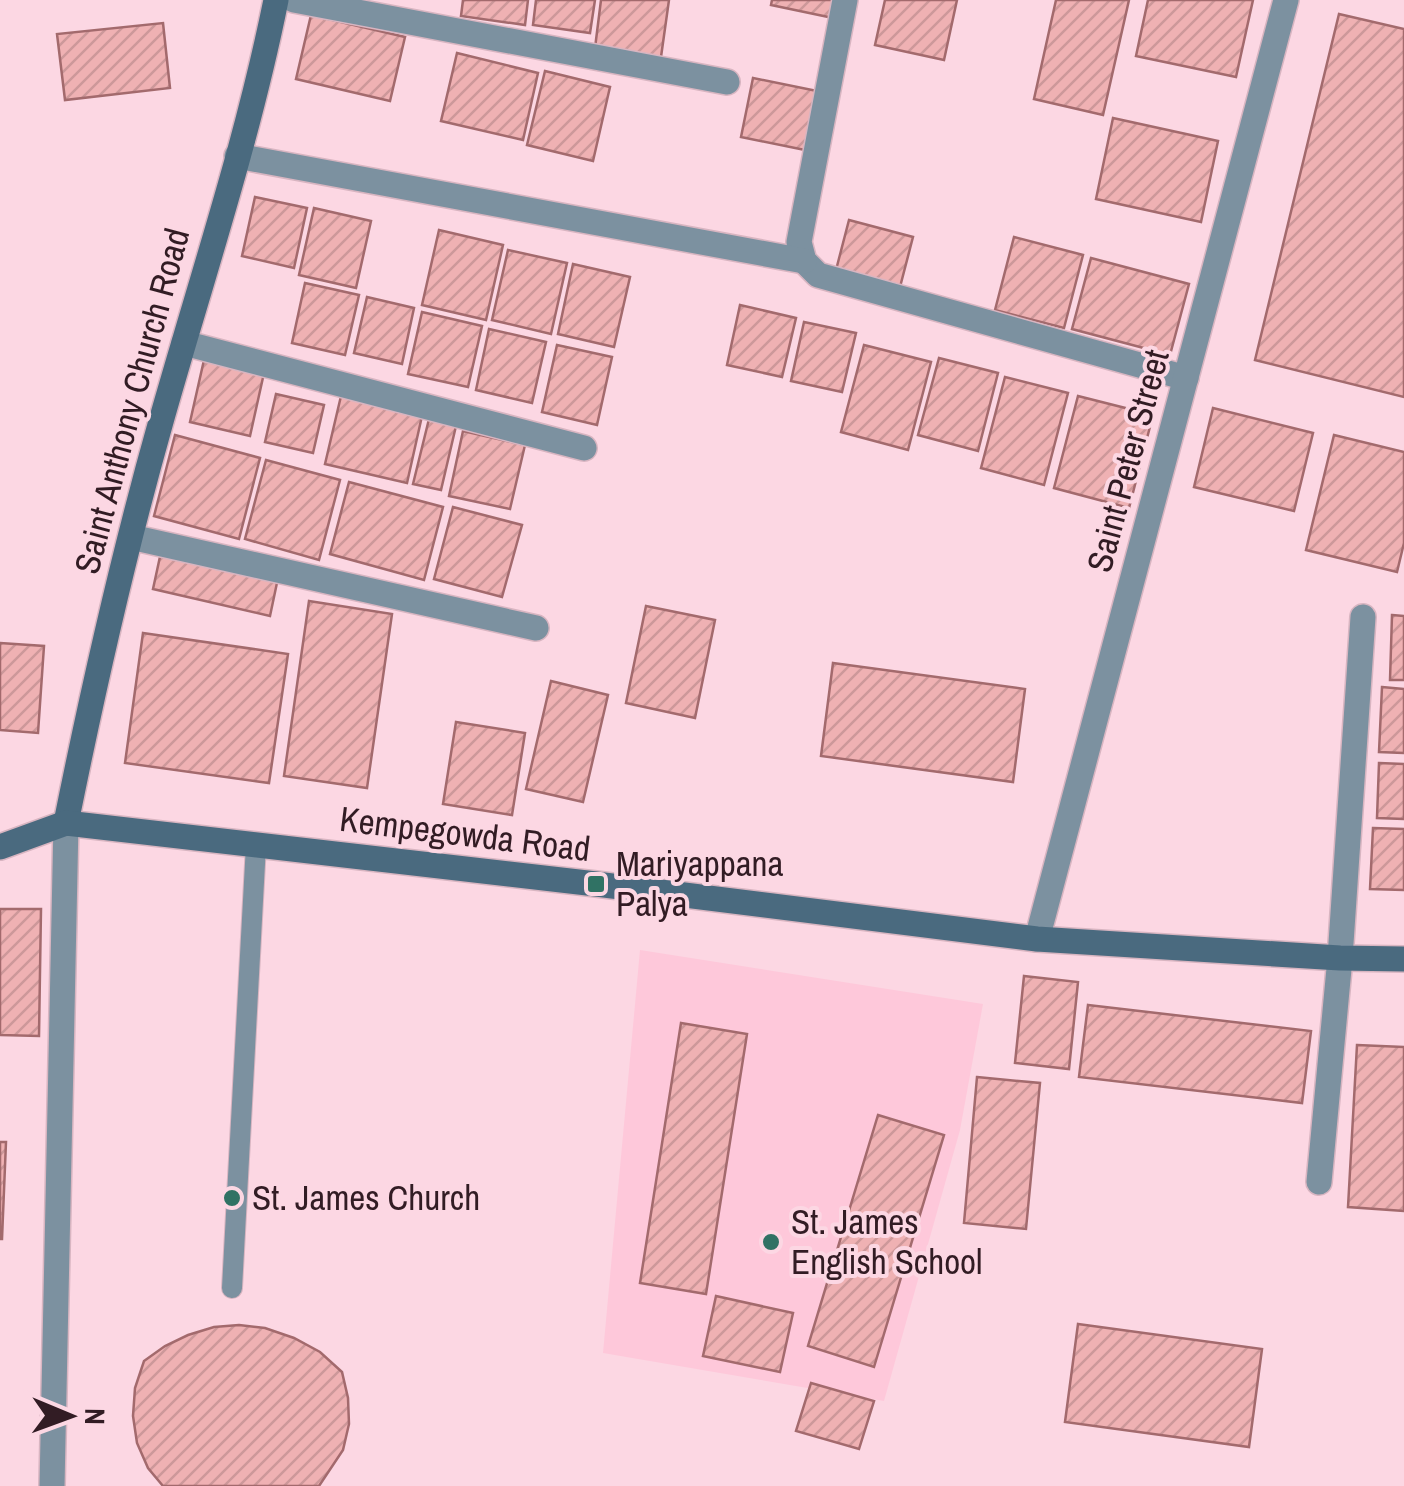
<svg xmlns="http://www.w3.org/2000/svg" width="1404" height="1486" font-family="'Archivo Narrow',sans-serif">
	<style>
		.built { fill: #fec8da }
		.building { fill: url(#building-hatch); stroke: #a36a6d; stroke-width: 2.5 }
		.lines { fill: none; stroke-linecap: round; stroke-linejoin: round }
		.lane-casing { stroke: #d8b5c1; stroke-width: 22 }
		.street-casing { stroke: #d8b5c1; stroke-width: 28 }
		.secondary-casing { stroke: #d8b5c1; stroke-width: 28 }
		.lane { stroke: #7c91a0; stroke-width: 20 }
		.street { stroke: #7c91a0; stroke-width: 25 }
		.secondary { stroke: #4a6a7f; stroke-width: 25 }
		.poi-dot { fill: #307264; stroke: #fcd7e3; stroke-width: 4 }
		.labels { text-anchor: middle; stroke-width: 8; stroke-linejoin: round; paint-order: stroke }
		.street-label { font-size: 35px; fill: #321c24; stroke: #fcd7e3 }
		.poi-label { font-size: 35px; fill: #321c24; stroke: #fcd7e3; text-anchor: start }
	</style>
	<defs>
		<pattern id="building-hatch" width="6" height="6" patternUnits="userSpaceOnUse" patternTransform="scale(2.5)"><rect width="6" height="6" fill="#efb1b3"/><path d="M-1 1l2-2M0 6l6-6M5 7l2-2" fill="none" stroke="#cd989a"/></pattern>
	</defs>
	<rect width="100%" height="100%" fill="#fcd7e3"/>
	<path class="built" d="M640,950l343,54 -23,126 -76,271 -281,-48z"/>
	<g class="building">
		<path d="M463,0h65l-3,25 -64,-9z"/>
		<path d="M536,0h59l-5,33 -57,-8z"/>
		<path d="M601,0h68l-8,57 -66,-9z"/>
		<path d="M772,0h65l-4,18 -62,-13z"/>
		<path d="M885,0h72l-13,60 -69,-15z"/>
		<path d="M1056,0h73l-26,115 -69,-16z"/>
		<path d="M1148,0h105l-17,77 -100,-21z"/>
		<path d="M1339,14l65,15v368l-149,-37z"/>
		<path d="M311,15l94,22 -15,64 -94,-22z"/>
		<path d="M163,23l7,65 -105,12 -8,-66z"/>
		<path d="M457,53l81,20 -15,67 -82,-19z"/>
		<path d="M545,71l65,16 -17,74 -66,-16z"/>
		<path d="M753,78l64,13 -12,59 -64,-13z"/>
		<path d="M1113,118l105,23 -17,81 -105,-23z"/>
		<path d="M255,197l52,11 -13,60 -52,-12z"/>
		<path d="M314,208l57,13 -15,67 -57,-13z"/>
		<path d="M849,220l64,17 -13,50 -64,-17z"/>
		<path d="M439,230l64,15 -17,75 -64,-15z"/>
		<path d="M1014,237l69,18 -19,73 -69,-18z"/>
		<path d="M508,250l59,13 -16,71 -59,-14z"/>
		<path d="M1091,258l98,26 -19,71 -98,-26z"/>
		<path d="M573,264l57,13 -16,70 -56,-13z"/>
		<path d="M305,283l54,12 -14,60 -53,-12z"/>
		<path d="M367,297l47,11 -12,56 -48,-11z"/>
		<path d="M740,305l56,13 -14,59 -55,-12z"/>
		<path d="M422,312l60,14 -14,61 -60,-13z"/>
		<path d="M804,322l52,11 -14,59 -51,-11z"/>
		<path d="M489,329l57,13 -14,61 -56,-13z"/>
		<path d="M557,345l55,12 -15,68 -55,-13z"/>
		<path d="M864,345l67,17 -23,88 -67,-18z"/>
		<path d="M939,358l59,15 -20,78 -60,-16z"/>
		<path d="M204,360l60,13 -14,63 -60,-14z"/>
		<path d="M1005,377l63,16 -24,92 -63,-17z"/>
		<path d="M276,394l48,11 -11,48 -48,-11z"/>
		<path d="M341,396l81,20 -15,67 -82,-19z"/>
		<path d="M1078,396l75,19 -24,93 -75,-20z"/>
		<path d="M1213,408l100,25 -19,78 -100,-24z"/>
		<path d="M429,419l27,7 -15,64 -28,-6z"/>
		<path d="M463,431l62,14 -15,64 -61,-13z"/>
		<path d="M175,435l85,23 -21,81 -85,-23z"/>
		<path d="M1334,435l70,17v91l-7,29 -91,-22z"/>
		<path d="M266,460l74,20 -21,80 -74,-21z"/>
		<path d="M349,482l94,25 -19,73 -94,-26z"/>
		<path d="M453,507l69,18 -20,72 -68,-18z"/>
		<path d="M161,552l117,26 -8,38 -117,-27z"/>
		<path d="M309,601l83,13 -25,174 -83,-12z"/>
		<path d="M646,606l69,14 -20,98 -69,-15z"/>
		<path d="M1392,615l12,1v64h-14z"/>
		<path d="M143,633l145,21 -19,129 -144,-20z"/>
		<path d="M0,643l44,3 -6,87 -38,-3z"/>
		<path d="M833,663l192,26 -12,93 -192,-26z"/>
		<path d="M551,681l57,14 -25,107 -57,-13z"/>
		<path d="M1382,687l22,2v64l-25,-1z"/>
		<path d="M456,722l69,11 -13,82 -69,-11z"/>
		<path d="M1379,763l25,1v55l-27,-1z"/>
		<path d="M1373,828l31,1v61l-34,-1z"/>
		<path d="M0,909h41l-2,127 -39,-1z"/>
		<path d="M1024,976l54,6 -9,87 -54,-6z"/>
		<path d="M1088,1005l223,26 -9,72 -223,-26z"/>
		<path d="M681,1023l66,11 -41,260 -66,-11z"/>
		<path d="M1357,1045l47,2v164l-56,-4z"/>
		<path d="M977,1077l63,6 -14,146 -62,-6z"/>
		<path d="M878,1115l66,20 -70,232 -66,-21z"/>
		<path d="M0,1142h6l-4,97h-2z"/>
		<path d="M716,1296l77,17 -13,59 -77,-16z"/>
		<path d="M1078,1324l184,25 -13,98 -184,-25z"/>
		<path d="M239,1325l26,3 29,10 26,14 22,20 6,26 1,26 -6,26 -24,36h-156l-15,-18 -11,-25 -4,-27 2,-28 9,-27 21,-15 23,-11 26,-8z"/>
		<path d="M811,1383l63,18 -15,48 -63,-18z"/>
	</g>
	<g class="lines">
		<g class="lane-casing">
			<path id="lane" d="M232,1288l24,-443"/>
		</g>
		<g class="street-casing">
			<g id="street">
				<path d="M294,0l433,82"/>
				<path d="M845,0l-46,242 5,19 14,14 368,103"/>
				<path d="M237,156l567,105"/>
				<path d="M184,343l400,105"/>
				<path d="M131,537l405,91"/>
				<path d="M1037,939l249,-939"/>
				<path d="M1319,1182l21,-224 23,-341"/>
				<path d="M52,1486l14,-663"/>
			</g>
		</g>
		<g class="secondary-casing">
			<g id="secondary">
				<path d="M66,823c27,-134 57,-267 94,-398 40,-142 87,-281 116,-425"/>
				<path d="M0,847l66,-24 530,61 441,55 303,19 64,1"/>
			</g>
		</g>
		<use href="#lane" class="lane"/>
		<use href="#street" class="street"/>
		<use href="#secondary" class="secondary"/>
	</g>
	<g class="poi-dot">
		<rect x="586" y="874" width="20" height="20" rx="5"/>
		<circle cx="232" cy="1198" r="10"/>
		<circle cx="771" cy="1242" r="10"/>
	</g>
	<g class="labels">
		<g class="street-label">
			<text transform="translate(132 401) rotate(-75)" y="12">Saint Anthony Church Road</text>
			<text transform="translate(1128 461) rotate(-75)" y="12">Saint Peter Street</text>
			<text transform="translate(465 834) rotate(7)" y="12">Kempegowda Road</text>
		</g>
		<g class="poi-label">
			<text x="616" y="876">Mariyappana<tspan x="616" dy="40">Palya</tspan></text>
			<text x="252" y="1210">St. James Church</text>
			<text x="791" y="1234">St. James<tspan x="791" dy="40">English School</tspan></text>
		</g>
	</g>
	<g transform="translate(70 1416) rotate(91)" stroke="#fcd7e3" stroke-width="8" paint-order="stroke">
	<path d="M0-8L18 38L0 25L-18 38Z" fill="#321c24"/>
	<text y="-15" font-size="28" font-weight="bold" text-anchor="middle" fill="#321c24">N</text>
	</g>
</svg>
